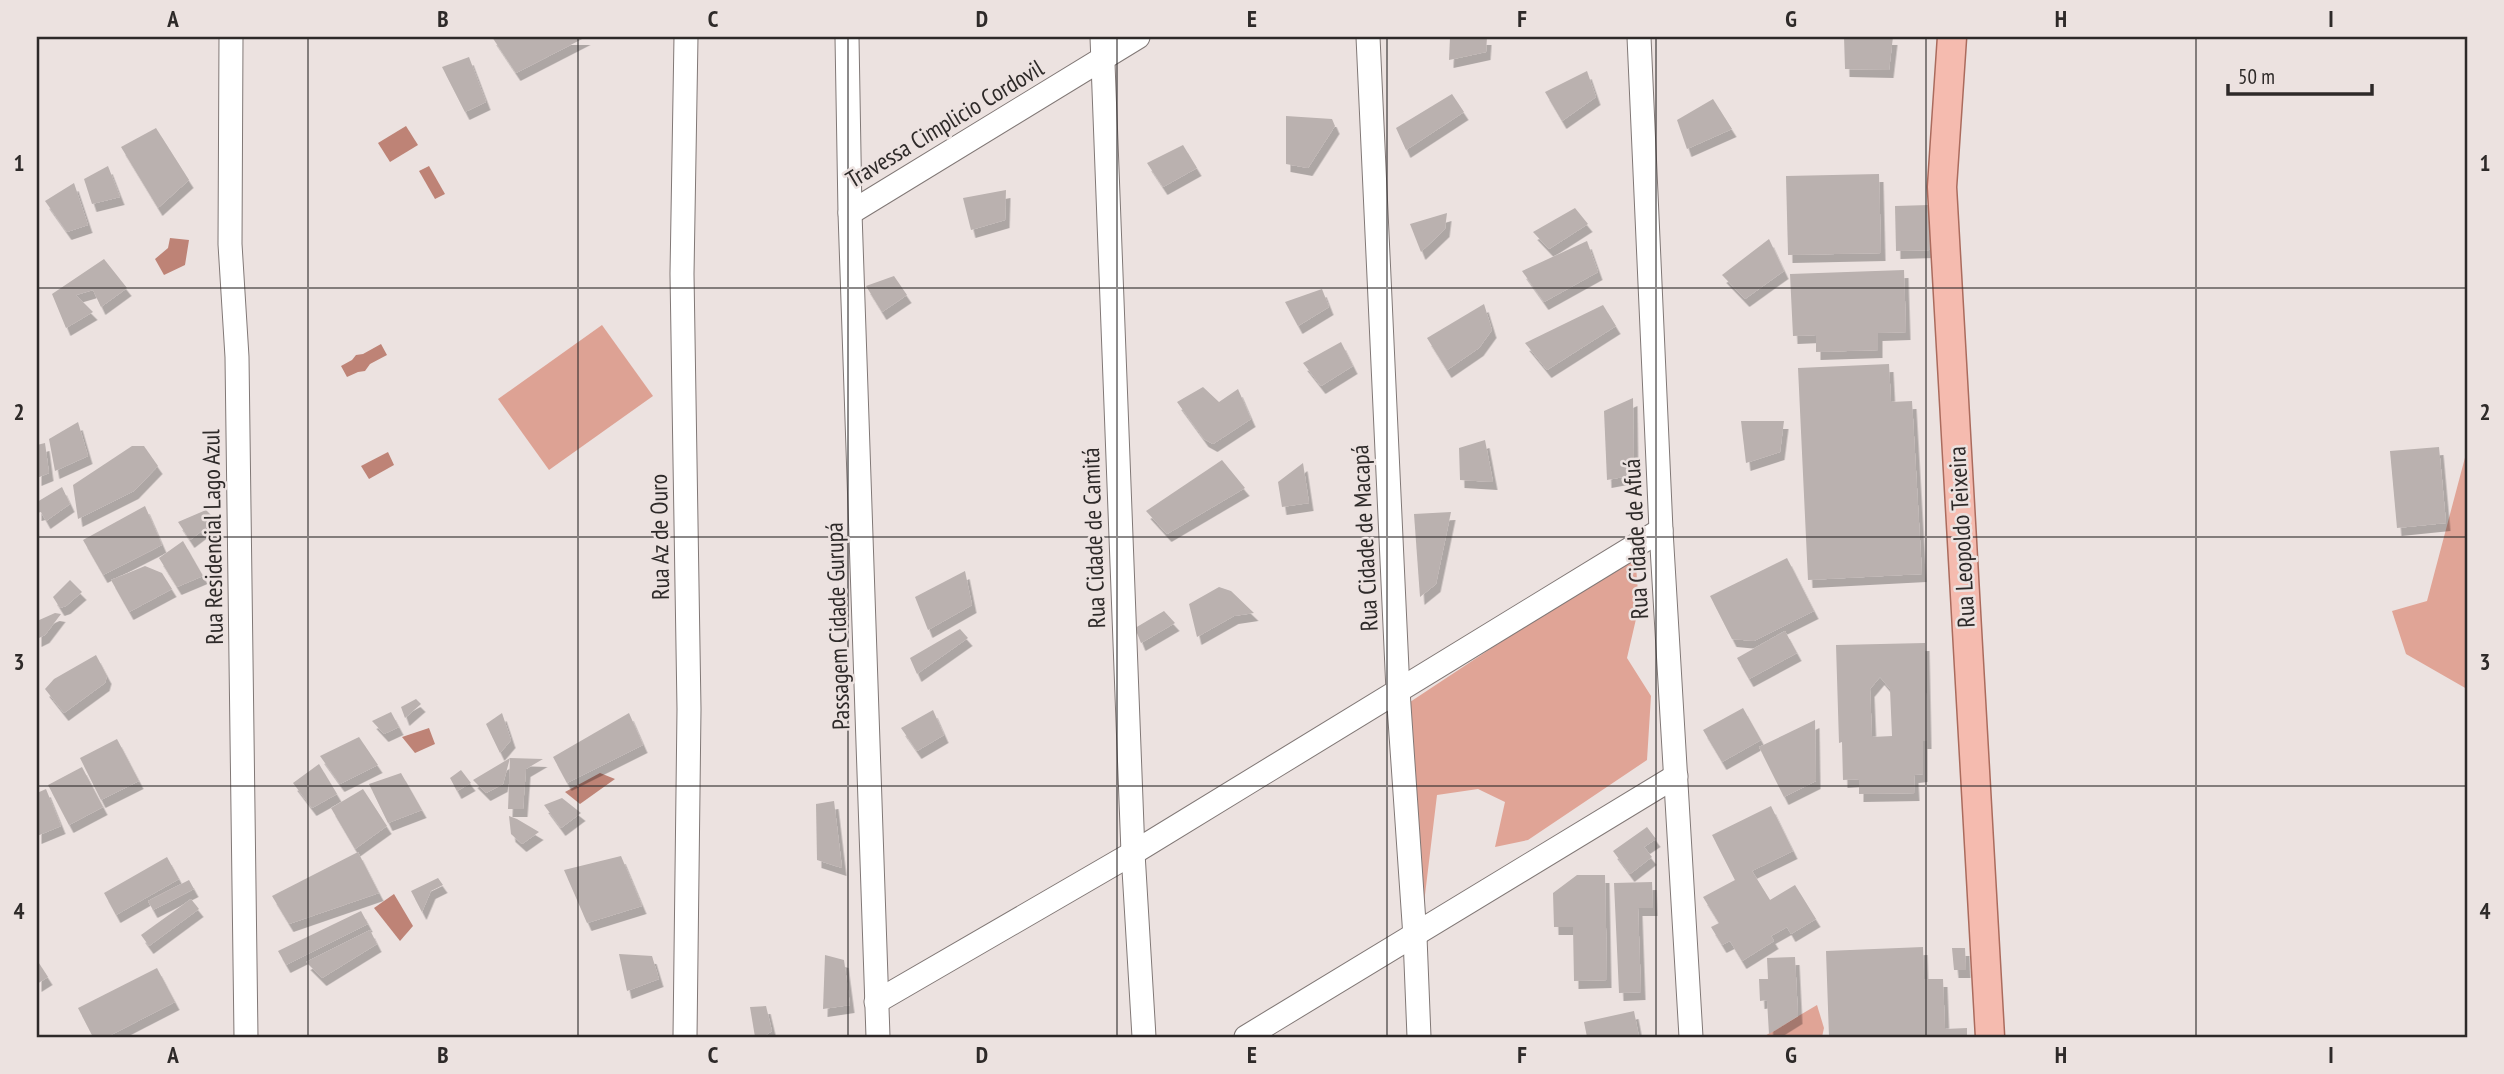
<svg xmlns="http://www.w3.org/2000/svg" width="2504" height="1074" font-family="'PT Sans Narrow',sans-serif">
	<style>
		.green { fill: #dda294 }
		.forest { fill: #e0a496 }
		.water { fill: #be8376 }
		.building { fill: #bab1af; fill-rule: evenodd; filter: url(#shadow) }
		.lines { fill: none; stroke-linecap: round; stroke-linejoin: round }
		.minor-casing { stroke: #817876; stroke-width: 25 }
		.major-casing { stroke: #ab6b5d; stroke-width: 31 }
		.minor { stroke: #fff; stroke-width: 23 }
		.major { stroke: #f5bbaf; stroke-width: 28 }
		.grid { fill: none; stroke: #2e2a29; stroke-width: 2; stroke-opacity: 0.55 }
		.labels { text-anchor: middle; stroke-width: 5; stroke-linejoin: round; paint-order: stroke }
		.street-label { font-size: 24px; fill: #2e2a29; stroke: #ece2e0 }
		.neatline { fill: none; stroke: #2e2a29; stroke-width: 2.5 }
		.grid-label { font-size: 23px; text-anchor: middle; font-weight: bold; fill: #2e2a29 }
	</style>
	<defs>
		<filter id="shadow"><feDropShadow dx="4.5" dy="8" stdDeviation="0" flood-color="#0004"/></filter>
	</defs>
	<rect width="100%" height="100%" fill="#ece2e0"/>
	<path class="green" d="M602,325l51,71 -104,74 -51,-71z"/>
	<g class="forest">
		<path d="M2467,450v239l-61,-35 -14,-43 35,-10z"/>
		<path d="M1635,553l4,53 -12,52 24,38 -4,64 -119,80 -33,7 10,-45 -27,-13 -41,6 -13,108 -17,-199z"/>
		<path d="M1817,1005l7,23 -2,9h-59z"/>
	</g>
	<g class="water">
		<path d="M406,126l12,19 -28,17 -12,-19z"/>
		<path d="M429,166l16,28 -10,5 -16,-28z"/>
		<path d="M170,238l19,2 -4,25 -21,10 -9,-16 13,-11z"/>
		<path d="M381,344l6,11 -17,9 -5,7 -7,1 -11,5 -6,-11 11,-6 4,-5 7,-1z"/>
		<path d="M388,452l6,13 -25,14 -8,-13z"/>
		<path d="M429,728l6,16 -20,9 -13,-16z"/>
		<path d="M600,773l15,6 -35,25 -15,-12z"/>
		<path d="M394,894l19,32 -13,15 -26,-33z"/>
	</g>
	<g class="building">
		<path d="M492,37h94l-70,36z"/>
		<path d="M1450,37h37l-1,15 -37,8z"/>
		<path d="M1844,37h49l-4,33 -44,-1z"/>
		<path d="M469,57l17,45 -21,10 -23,-45z"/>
		<path d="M1587,71l9,26 -34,24 -17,-29z"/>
		<path d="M1452,94l12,18 -58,38 -10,-22z"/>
		<path d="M1713,99l19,30 -45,20 -10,-29z"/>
		<path d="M1286,116l46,3 3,7 -27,42 -22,-4z"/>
		<path d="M156,128l33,52 -31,28 -37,-61z"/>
		<path d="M1183,145l14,23 -34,19 -16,-24z"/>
		<path d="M108,166l12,31 -28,7 -8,-25z"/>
		<path d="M1879,174l2,79 -93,2 -2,-79z"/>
		<path d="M74,183l14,42 -21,7 -22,-31z"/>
		<path d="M1006,190l-1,30 -34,10 -8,-32z"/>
		<path d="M1929,205l1,45 -34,1 -1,-45z"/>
		<path d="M1575,208l13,16 -39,25 -16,-17z"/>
		<path d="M1447,213l-2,16 -24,23 -11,-28z"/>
		<path d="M1769,239l15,32 -39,28 -23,-24z"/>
		<path d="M1587,241l11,31 -54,30 -22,-31z"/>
		<path d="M104,259l23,29 -26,19 -8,-17 -17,5 17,17 -27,16 -14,-34z"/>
		<path d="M1904,270l2,62 -28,1v17l-62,2v-17l-23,1 -3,-62z"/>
		<path d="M894,276l13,19 -25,17 -16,-26z"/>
		<path d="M1322,289l7,18 -31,19 -13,-24z"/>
		<path d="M1484,304l8,26 -13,18 -32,22 -20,-32z"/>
		<path d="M1603,305l13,21 -69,44 -22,-27z"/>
		<path d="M1341,342l12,24 -32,20 -18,-23z"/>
		<path d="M1889,364l2,38 21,-1 10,173 -114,6 -10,-212z"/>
		<path d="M1203,387l16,15 19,-13 13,30 -38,25 -9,-5 -27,-37z"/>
		<path d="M1633,398l1,77 -27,5 -3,-69z"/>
		<path d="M1741,421h43l-4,31 -34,11z"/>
		<path d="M78,422l10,34 -33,15 -6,-32z"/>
		<path d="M1485,440l8,42 -33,-2 -1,-32z"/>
		<path d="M45,443l4,30 -12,5v-33z"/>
		<path d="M132,446h12l14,20 -24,25 -56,28 -5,-34z"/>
		<path d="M2439,447l7,76 -49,5 -7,-77z"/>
		<path d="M1222,460l23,28 -78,46 -21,-23z"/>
		<path d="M1303,463l6,40 -27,4 -4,-25z"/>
		<path d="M62,487l8,17 -24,17 -5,-9 -4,1v-11z"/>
		<path d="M145,506l17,39 -59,30 -20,-35z"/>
		<path d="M206,510l10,10 -26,20 -12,-18z"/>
		<path d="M1451,512l-15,72 -16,13 -6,-83z"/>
		<path d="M183,541l20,35 -26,11 -18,-29z"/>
		<path d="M1787,558l27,53 -60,30 -22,-2 -22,-43z"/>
		<path d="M145,566l17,7 10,16 -43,23 -18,-32z"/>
		<path d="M965,571l7,34 -44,25 -13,-33z"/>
		<path d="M70,580l12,12 -16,14 -6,2 -7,-11z"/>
		<path d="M1219,587l12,4 23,22 -20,3 -37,21 -8,-33z"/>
		<path d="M1164,611l11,12 -34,20 -6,-15z"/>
		<path d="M55,613l6,1 -16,21 -8,4v-18z"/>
		<path d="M960,629l8,9 -51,36 -7,-16z"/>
		<path d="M1785,631l12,22 -48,26 -12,-21z"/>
		<path d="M1925,643l2,98h-4v33l-9,1 1,18 -56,1v-15l-16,1 -1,-38 -3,1 -3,-98zM1880,677l10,12 2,47 -20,1 -2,-48z"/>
		<path d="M96,655l11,21 -2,7 -41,30 -19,-24 9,-10z"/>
		<path d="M416,699l5,5 -16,14 -4,-11z"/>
		<path d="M1743,708l18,32 -39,22 -19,-32z"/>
		<path d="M933,710l11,25 -27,16 -16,-23z"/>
		<path d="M391,712l8,15 -15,7 -12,-13z"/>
		<path d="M502,713l9,27 -11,13 -14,-29z"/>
		<path d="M629,713l14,32 -76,38 -14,-26z"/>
		<path d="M1815,720l1,61 -32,16 -25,-50z"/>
		<path d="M359,737l19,28 -38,19 -20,-28z"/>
		<path d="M117,739l22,42 -38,19 -21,-42z"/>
		<path d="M510,758l33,1 -17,10 -3,40h-15l2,-51 -7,26 -17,9 -13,-13z"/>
		<path d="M319,764l18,30 -25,14 -19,-25z"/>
		<path d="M82,767l21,40 -34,18 -21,-40z"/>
		<path d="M461,770l10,13 -14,8 -7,-13z"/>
		<path d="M401,773l21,37 -34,13 -19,-39z"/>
		<path d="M46,789l15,37 -24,10v-43z"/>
		<path d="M363,789l24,37 -32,23 -24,-41z"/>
		<path d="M562,798l19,15 -20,15 -17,-23z"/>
		<path d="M834,801l8,67 -25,-8 -1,-56z"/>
		<path d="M1771,806l22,45 -41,20 18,29 25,-15 21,34 -25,15 -4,-7 -16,9 3,5 -32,20 -12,-20 -8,4 -11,-18 8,-4 -16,-26 32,-17 -23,-45z"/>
		<path d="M509,816l8,3 22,13 -17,12 -11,-10z"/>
		<path d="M1647,827l9,12 -12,8 8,10 -22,17 -17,-23z"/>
		<path d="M358,852l21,41 -90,31 -17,-28z"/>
		<path d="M621,856l21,50 -55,17 -23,-53z"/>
		<path d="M167,857l12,22 -63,36 -12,-22z"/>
		<path d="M1577,875h28l2,105 -33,1 -1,-54h-19l-1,-34z"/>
		<path d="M438,878l5,7 -12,6 -9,21 -11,-21z"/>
		<path d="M189,880l5,9 -41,21 -5,-9z"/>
		<path d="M1652,882l1,26h-15l3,84 -22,1 -5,-110z"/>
		<path d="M191,899l8,10 -50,37 -8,-11z"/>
		<path d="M361,911l7,13 -82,41 -8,-14z"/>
		<path d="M370,930l7,14 -55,34 -16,-16z"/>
		<path d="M1923,947l1,32h19l2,50 22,-1v9h-138l-3,-86z"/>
		<path d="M1952,948h13l1,22h-12z"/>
		<path d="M619,954l33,2 7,23 -32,12z"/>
		<path d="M825,955l19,5 6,45 -27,4z"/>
		<path d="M1795,957l3,59 -29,18 -2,-34 -7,1 -1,-22h9l-1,-21z"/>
		<path d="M37,960l11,17 -11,7z"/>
		<path d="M157,968l18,34 -68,35h-14l-15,-29z"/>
		<path d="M766,1006l6,25 -9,6h-8l-5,-30z"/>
		<path d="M1634,1011l5,26h-52l-3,-15z"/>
	</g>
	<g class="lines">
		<g class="minor-casing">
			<g id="minor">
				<path d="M231,37l-1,207 7,113 9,680"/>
				<path d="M847,37l3,176 28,824"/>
				<path d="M1102,37l31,816 11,184"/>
				<path d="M1368,37l30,654 17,246 4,100"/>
				<path d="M1639,37l22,493 30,507"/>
				<path d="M850,213l288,-176"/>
				<path d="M876,1002l257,-149 528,-323"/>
				<path d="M685,1037l4,-328 -7,-435 4,-237"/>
				<path d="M1246,1037l430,-261"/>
			</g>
		</g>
		<g class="major-casing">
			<path id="major" d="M1952,37l-10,150 48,850"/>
		</g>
		<use href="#minor" class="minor"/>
		<use href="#major" class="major"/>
	</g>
	<path class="grid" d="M308,37v1000M578,37v1000M848,37v1000M1117,37v1000M1387,37v1000M1656,37v1000M1926,37v1000M2196,37v1000M37,288h2430M37,537h2430M37,786h2430"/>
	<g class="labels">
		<g class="street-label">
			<text transform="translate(945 124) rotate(-31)" y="8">Travessa Cimplicio Cordovil</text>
			<text transform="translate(213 537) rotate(-91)" y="8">Rua Residencial Lago Azul</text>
			<text transform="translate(660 537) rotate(-91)" y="8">Rua Az de Ouro</text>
			<text transform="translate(1962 537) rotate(-93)" y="8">Rua Leopoldo Teixeira</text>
			<text transform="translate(1094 538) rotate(-92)" y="8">Rua Cidade de Camitá</text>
			<text transform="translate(1365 538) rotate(-93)" y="8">Rua Cidade de Macapá</text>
			<text transform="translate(1636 539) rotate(-93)" y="8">Rua Cidade de Afuá</text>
			<text transform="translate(838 626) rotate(-92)" y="8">Passagem Cidade Gurupá</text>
		</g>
	</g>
	<rect width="2504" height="1074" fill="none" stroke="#ece2e0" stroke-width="77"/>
	<path d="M2228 84v10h144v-10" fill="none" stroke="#2e2a29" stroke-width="3.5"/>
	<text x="2238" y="84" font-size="21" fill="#2e2a29" stroke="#ece2e0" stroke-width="5" paint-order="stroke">50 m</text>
	<rect x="38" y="38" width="2428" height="998" class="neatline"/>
	<g class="grid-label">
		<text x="173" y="27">A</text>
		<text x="443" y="27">B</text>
		<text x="713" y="27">C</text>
		<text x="982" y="27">D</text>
		<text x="1252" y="27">E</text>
		<text x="1522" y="27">F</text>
		<text x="1791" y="27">G</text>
		<text x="2061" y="27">H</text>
		<text x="2331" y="27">I</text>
		<text x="19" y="171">1</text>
		<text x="2485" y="171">1</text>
		<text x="19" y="420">2</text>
		<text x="2485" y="420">2</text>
		<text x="19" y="670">3</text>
		<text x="2485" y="670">3</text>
		<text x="19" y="919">4</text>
		<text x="2485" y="919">4</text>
		<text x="173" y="1063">A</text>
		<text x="443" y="1063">B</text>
		<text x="713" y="1063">C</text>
		<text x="982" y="1063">D</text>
		<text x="1252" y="1063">E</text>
		<text x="1522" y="1063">F</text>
		<text x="1791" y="1063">G</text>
		<text x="2061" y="1063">H</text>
		<text x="2331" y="1063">I</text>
	</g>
</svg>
